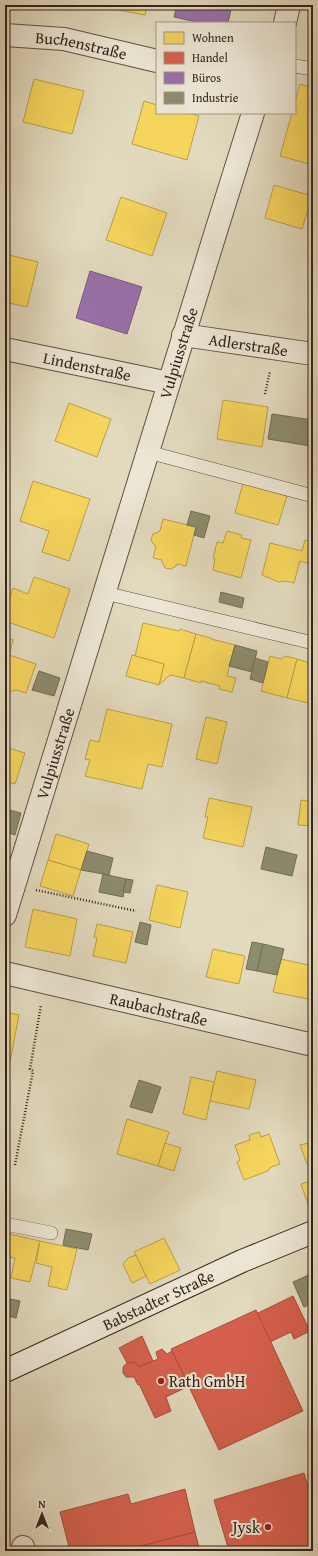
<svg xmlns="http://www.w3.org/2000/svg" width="318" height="1556" font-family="'Gentium Book Plus',serif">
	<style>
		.homes { fill: #f6d55c; stroke: #bc9f48 }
		.shops { fill: #d6604d; stroke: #a64d3e }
		.offices { fill: #9970ab; stroke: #7b5980 }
		.industry { fill: #8c8c6e; stroke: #726c55 }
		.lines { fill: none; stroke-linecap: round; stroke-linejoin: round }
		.lane-casing { stroke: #605043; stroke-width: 14 }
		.street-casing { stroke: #605043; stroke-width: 24 }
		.secondary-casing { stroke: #35221a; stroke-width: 24 }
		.path { stroke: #35221a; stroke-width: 2.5; stroke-dasharray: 1 2; stroke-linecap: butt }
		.lane { stroke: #ece7d5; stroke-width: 13 }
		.street { stroke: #ece7d5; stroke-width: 22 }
		.secondary { stroke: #ece7d5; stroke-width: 22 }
		.poi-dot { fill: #8f2418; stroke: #ece7d5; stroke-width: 1.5 }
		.labels { text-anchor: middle; stroke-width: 4; stroke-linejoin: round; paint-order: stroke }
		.street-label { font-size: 16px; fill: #35221a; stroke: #ece7d5 }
		.poi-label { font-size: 16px; fill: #35221a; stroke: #ece7d5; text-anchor: start }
	</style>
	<rect width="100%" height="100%" fill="#e2dabe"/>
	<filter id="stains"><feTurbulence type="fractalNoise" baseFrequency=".005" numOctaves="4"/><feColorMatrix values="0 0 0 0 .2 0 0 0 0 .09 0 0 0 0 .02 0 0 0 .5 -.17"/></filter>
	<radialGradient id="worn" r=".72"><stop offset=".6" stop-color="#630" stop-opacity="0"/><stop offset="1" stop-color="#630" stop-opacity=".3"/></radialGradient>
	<g class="homes">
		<path d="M92,5h55l-2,10z"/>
		<path d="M34,79l50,12 -12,43 -49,-12z"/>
		<path d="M300,84l13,4v77l-33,-9 12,-43h3v-11z"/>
		<path d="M144,101l13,4v8h31l11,3 -12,44 -55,-16z"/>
		<path d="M274,185l38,11 -10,33 -37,-11z"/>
		<path d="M121,197l46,16 -15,43 -46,-16z"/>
		<path d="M5,254l33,8 -11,45 -22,-5z"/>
		<path d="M223,400l45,7 -6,40 -45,-8z"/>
		<path d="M69,403l42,16 -14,38 -42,-16z"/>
		<path d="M33,481l57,18 -21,62 -27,-9 7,-21 -29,-10z"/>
		<path d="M243,483l44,13 -9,29 -43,-12z"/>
		<path d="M163,519l33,8 -10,39 -9,-2 -1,2 -5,3 -6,-1 -3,-6v-2l-9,-2 3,-12 -2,-1 -3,-5 2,-6 7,-3z"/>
		<path d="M227,531l15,4 -1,3 10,2 -10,38 -28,-8 2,-11 -2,-1 4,-16 6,1z"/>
		<path d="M305,540l8,2v12l-3,10 -10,-3 -6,22 -9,-2 -6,1 -17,-7 8,-32 32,8z"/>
		<path d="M34,577l36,12 -16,49 -49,-17v-8l8,-25 15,6z"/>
		<path d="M143,623l36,8 1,-2 16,5 -12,44 -14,-3 -11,10 5,-21 -29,-8z"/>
		<path d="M196,634l15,4v1l24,6 -8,31 9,2 -4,14 -13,-3 1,-3 -19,-5v2l-17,-5z"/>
		<path d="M5,637l8,3 -4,15 27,9 -10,29 -10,-3 -7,2 -4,-2z"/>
		<path d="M132,655l32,9 -5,21 -33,-9z"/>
		<path d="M270,656l11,3 5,-3 11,3 -10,39 -26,-7z"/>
		<path d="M297,659l10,3 3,4 3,1 -1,37 -25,-6z"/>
		<path d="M107,709l65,15 -10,43 -14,-3 -6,25 -57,-13 5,-16 -5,-1 5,-19 9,2z"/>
		<path d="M206,717l21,5 -10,42 -21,-5z"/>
		<path d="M5,747l20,6 -10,31 -10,-3z"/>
		<path d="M209,798l43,9 -9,40 -40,-9 5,-21h-3z"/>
		<path d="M301,800l12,2v24l-15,-1z"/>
		<path d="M56,834l33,10 -8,26 -33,-10z"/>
		<path d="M48,860l33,10 -8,26 -33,-10z"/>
		<path d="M157,885l31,7 -8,36 -31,-8z"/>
		<path d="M33,909l44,10 -7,37 -45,-9z"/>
		<path d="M97,924l36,8 -7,31 -33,-7 4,-18 -3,-1z"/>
		<path d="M213,949l32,7 -6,28 -33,-7z"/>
		<path d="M281,959l32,7v34l-40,-8z"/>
		<path d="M5,1012l14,3 -9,46 -5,-1z"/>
		<path d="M5,1061l5,1 -5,23z"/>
		<path d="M217,1071l39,9 -7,29 -39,-8z"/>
		<path d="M191,1077l23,5 -8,38 -23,-6z"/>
		<path d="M127,1119l42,13 -11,34 -41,-12z"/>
		<path d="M259,1132l2,5 8,-3 11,30 -9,3 -3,4 -24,9 -7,-18 3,-2 -5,-15 15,-5 -1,-5z"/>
		<path d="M313,1142v20l-6,2 -7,-19z"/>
		<path d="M165,1143l16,5 -7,23 -16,-5z"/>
		<path d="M313,1180v32l-2,1 -10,-29z"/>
		<path d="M5,1233l35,8 -10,41 -19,-4 4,-20 -10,-2z"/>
		<path d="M164,1238l16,32 -30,14 -16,-32z"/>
		<path d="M40,1241l37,8 -10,41 -19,-4 4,-19 -16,-4z"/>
		<path d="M136,1255l10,21 -14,7 -9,-19 5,-6z"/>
	</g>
	<g class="shops">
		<path d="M293,1296l17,35 -16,8 -3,-7 -21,10 -14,-28z"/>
		<path d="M256,1310l47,101 -84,39 -48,-101z"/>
		<path d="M142,1336l11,25 -14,6 -3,-4 -5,-1 -4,1 -8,-15z"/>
		<path d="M162,1349l5,5 5,-3 17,35 -23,11 5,14 -16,7 -16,-34 -1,1 -4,-8h-8l-3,-4v-6l4,-4 4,-1 5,1 3,4 19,-8 -2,-7z"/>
		<path d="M304,1473l9,30v48h-84l-15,-51z"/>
		<path d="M185,1489l10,43 -73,19h-52l-10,-39 68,-18 3,10z"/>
		<path d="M195,1532l5,19h-61l-1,-4z"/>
	</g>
	<g class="offices">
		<path d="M177,5h55l-4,18h-27l-27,-6z"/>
		<path d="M90,271l52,16 -15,47 -51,-16z"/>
	</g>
	<g class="industry">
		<path d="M272,414l41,6 -3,26 -42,-7z"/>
		<path d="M313,425v21h-3z"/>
		<path d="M191,511l19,5 -6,22 -10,-3 2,-8 -9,-2z"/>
		<path d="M221,592l23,6 -2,10 -23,-6z"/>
		<path d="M235,645l22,6 -5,21 -23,-6z"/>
		<path d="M255,658l13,4 -5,21 -13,-4z"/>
		<path d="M39,671l21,7 -6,18 -22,-6z"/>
		<path d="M5,809l16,4 -6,22 -10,-3z"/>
		<path d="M266,847l31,8 -5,21 -31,-7z"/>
		<path d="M87,851l26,7 -4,17 -28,-5z"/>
		<path d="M103,874l23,5 -3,18 -24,-5z"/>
		<path d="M126,879l7,1 -3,13 -7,-1z"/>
		<path d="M140,922l11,3 -4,20 -12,-3z"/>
		<path d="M252,942l11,2 -6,27 -11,-2z"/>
		<path d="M263,944l21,5 -7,26 -20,-4z"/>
		<path d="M139,1080l22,7 -9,26 -22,-6z"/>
		<path d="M66,1229l26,5 -4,16 -25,-5z"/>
		<path d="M313,1273v30l-9,4 -11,-25z"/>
		<path d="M5,1298l15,3 -4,17 -11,-3z"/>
	</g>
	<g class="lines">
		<g class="lane-casing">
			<g id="lane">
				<path d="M295,66l18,3"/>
				<path d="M148,452l165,44"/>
				<path d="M105,593l208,50"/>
				<path d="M5,1224l46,9"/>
			</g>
		</g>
		<g class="street-casing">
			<g id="street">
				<path d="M285,23l4,-18"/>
				<path id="s1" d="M5,35l59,4 93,22"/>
				<path id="s2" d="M183,335l130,19"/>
				<path id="s3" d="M5,349l164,34"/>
				<path id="s4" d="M5,915c83,-267 164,-535 248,-802"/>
				<path id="s5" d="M5,973l308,72"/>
				<path d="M23,1547l1,4"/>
			</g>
		</g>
		<g class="secondary-casing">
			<g id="secondary">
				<path id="s6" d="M5,1371l237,-110 71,-29"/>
			</g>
		</g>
		<g class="path">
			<path d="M265,394l5,-23"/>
			<path d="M36,890l100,21"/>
			<path d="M15,1165l18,-94 -3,-2 11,-64"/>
			<path d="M5,1515l4,14"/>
		</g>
		<use href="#lane" class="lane"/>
		<use href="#street" class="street"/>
		<use href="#secondary" class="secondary"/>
	</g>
	<g class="poi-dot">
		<circle cx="161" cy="1381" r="4"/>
		<circle cx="268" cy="1527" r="4"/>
	</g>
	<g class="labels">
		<g class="street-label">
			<text dy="6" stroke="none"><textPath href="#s1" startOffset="77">Buchenstraße</textPath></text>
			<text dy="6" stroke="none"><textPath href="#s2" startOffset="66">Adlerstraße</textPath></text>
			<text dy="6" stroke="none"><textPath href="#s4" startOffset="588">Vulpiusstraße</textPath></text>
			<text dy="6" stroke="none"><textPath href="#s3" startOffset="84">Lindenstraße</textPath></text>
			<text dy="6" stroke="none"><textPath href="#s4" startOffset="169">Vulpiusstraße</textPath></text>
			<text dy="6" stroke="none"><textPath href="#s5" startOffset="158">Raubachstraße</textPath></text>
			<text dy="6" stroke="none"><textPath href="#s6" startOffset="169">Babstadter Straße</textPath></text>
		</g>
		<g class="poi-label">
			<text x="169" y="1387">Rath GmbH</text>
			<text x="260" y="1533" text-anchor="end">Jysk</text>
		</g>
	</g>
	<rect width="318" height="1556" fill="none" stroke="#e2dabe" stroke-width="20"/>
	<rect x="6" y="6" width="306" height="1544" fill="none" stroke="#35221a" stroke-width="2"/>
	<rect x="10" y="10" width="298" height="1536" fill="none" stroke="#35221a"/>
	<rect x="156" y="22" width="140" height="92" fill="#ece7d5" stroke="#a3988a"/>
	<rect x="164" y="32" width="20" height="12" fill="#f6d55c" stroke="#a3988a"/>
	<text x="192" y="42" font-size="12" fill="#35221a">Wohnen</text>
	<rect x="164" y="52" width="20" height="12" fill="#d6604d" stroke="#a3988a"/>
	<text x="192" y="62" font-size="12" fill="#35221a">Handel</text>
	<rect x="164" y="72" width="20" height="12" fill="#9970ab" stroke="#a3988a"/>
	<text x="192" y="82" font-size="12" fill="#35221a">Büros</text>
	<rect x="164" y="92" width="20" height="12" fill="#8c8c6e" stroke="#a3988a"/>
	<text x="192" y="102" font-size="12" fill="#35221a">Industrie</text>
	<g transform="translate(42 1514)" stroke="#ece7d5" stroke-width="3" paint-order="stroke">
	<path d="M0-3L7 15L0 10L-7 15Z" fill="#35221a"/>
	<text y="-6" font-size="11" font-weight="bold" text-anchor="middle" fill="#35221a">N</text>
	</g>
	<rect width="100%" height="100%" filter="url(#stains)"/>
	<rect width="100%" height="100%" fill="url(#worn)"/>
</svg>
